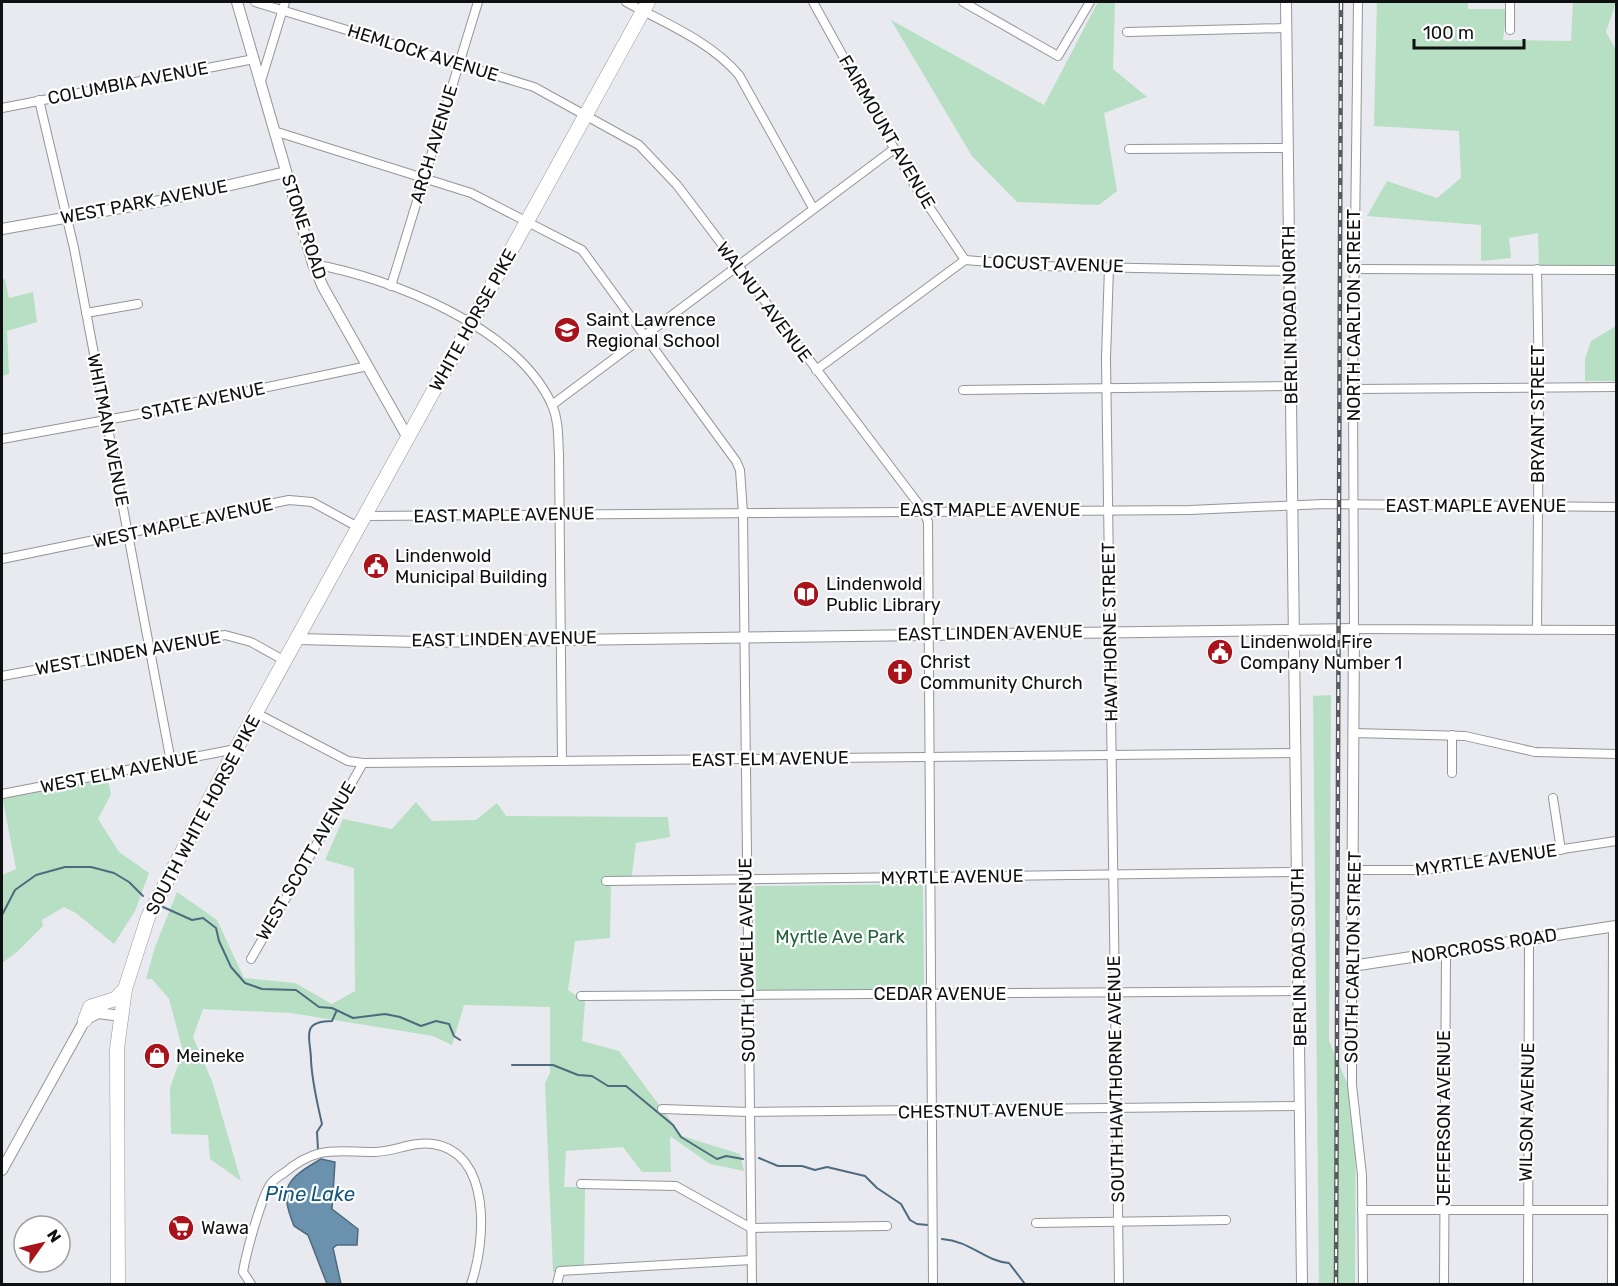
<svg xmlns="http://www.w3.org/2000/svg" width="1618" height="1286" font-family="Rubik,sans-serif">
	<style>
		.green { fill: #b7dfc3 }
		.water { fill: #6a91ae; stroke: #4f6a7f; stroke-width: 1.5 }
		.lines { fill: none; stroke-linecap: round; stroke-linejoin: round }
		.stream { stroke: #4f6a7f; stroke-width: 2 }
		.minor-casing { stroke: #93959a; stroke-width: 10 }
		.tertiary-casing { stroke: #93959a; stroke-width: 12 }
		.trunk-casing { stroke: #93959a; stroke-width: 15 }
		.minor { stroke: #fff; stroke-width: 8 }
		.tertiary { stroke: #fff; stroke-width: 10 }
		.trunk { stroke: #fff; stroke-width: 14 }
		.rail-casing { stroke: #595a5d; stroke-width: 4.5 }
		.rail { stroke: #fff; stroke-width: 2; stroke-dasharray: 7; stroke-linecap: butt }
		.labels { text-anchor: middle; stroke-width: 4.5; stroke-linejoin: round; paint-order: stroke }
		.street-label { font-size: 18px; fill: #0f1012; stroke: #fff }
		.poi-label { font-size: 18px; fill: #0f1012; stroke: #fff; text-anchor: start }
		.park-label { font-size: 18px; fill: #21623c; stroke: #fff }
		.water-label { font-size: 20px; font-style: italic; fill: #13567d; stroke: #fff }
	</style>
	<rect width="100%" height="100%" fill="#e8eaef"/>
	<g class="green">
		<path d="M1098,2h17l-2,67 34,28 -43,16 13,78 -18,14 -82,-3 -45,-46 -81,-136 153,85z"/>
		<path d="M1377,2h91v7h39l-4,31 68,1 2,-39h43l-10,30 10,18v219h-77l-1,-36 -29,5 2,20 -30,3v-36l-114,-9 20,-35 50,17 24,-20 -2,-47 -85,-5z"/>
		<path d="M5,279l4,19 24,-6 4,30 -30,9 2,43 -7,2v-96z"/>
		<path d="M1616,326v55h-31v-22l6,-18z"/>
		<path d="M1331,695l-2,346 27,63 -1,180h-36l-6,-588z"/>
		<path d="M106,773l5,21 -13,25 21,33 30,21 -14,38 -21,33 -38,-31 -12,-6 -22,13 1,6 -26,26 -15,11v-88l14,-6 -14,-74z"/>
		<path d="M416,802l16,19 44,-1 21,-17 9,13 162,1 2,20 -34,6 -5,39 -20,2 -1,54 -35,3 -7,49 17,12 -3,39 37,10 63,85 58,18 4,17 -34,-7 -40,-28 1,36h-29l-19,-25 -57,4 -2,36h21l-1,84 -31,1 -8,-189 5,-10v-66l-86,-2 -12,40 -19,-9 -142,-23 -88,-4 -10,28 19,44 29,100 -31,-22 -2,-24 -37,-1 -1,-46 13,-37 -14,-52 -17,-20h-6l9,-32 22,-55 40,28 27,58 51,5 37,21 23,-13 -1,-123 -29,-8 18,-41 49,10z"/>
		<path d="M923,884l1,105 -168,2 -1,-105z"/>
	</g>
	<path class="water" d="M321,1159l14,3 -3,47 26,20 -1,16h-20l-4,3 8,36h-14l-19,-49 -14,-9c-16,-40 -7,-47 27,-67z"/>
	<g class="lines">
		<g class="stream">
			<path d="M163,907l29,13 11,-2 13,10 3,13 12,26 14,16 17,6 34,1 23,17 13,1 21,10 32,-4 15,3 21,9 15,-5 13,3 5,12 6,4"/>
			<path d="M2,915l13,-25 21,-15 29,-8h26l23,6 15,9 14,14"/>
			<path d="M512,1065h41l25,10 14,1 16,10h18l47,39 8,12 36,22 9,-3 17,3"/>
			<path d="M318,1150l-1,-18 5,-8c-5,-22 -10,-42 -11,-64 0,-21 -12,-39 21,-39l4,-9"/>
			<path d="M759,1158l19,8h24l13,4 12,-3 38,9 12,12 24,16 9,16 7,4 11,1"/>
			<path d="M942,1239c29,2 42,22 67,24l16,21"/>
		</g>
		<g class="minor-casing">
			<g id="minor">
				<path d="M255,2l279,85 105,58 38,40 246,325 5,12 5,762"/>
				<path d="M626,2c39,21 84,39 113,73l74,133"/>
				<path d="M813,2l102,184 50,74"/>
				<path d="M963,2l95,54 32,-54"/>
				<path d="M1358,2l-5,387 1,240 262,1"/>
				<path d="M1510,30v-28"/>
				<path d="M1127,32l159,-4"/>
				<path d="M261,81l24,-79"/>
				<path d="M39,100l35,148 97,514"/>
				<path d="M2,108l252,-49"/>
				<path d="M274,131l197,62 111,57 154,211 4,9 3,43 9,771"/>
				<path d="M1129,149l159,-1"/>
				<path d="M313,264c78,14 204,63 239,141 7,16 6,33 7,50l3,306"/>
				<path d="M1109,267l-3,91 13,926"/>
				<path d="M1354,269l262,1"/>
				<path d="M391,286l87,-284"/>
				<path d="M86,313l52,-9"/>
				<path d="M816,370l149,-110 74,6 251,5"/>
				<path d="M1353,389l263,-2"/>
				<path d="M963,390l329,-4"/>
				<path d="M552,405l342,-256"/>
				<path d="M2,439l137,-25 229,-48"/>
				<path d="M364,516l826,-6 133,-6 293,3"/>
				<path d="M2,559l287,-59 23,2 46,25"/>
				<path d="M1537,630l2,-242 -2,-119"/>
				<path d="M2,676l223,-41 26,7 34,19"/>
				<path d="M256,713l92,48 15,2 933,-10"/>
				<path d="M1354,733l111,3 70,16 81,2"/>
				<path d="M1452,735v38"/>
				<path d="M2,794l234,-45"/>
				<path d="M1553,798l8,52"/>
				<path d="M1354,870h71l191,-29"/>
				<path d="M606,881l692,-9"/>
				<path d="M251,959l112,-196"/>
				<path d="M1352,966v119l10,90 1,109"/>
				<path d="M581,996l719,-5"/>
				<path d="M662,1109l87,3 551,-6"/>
				<path d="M581,1184l95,2 75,42 136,-2"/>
				<path d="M1362,1210h254"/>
				<path d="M1036,1223l190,-3"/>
				<path d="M251,1284l-8,-12c3,-19 18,-73 27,-87 3,-5 9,-9 14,-12 33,-28 51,-21 90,-21 20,0 38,-11 59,-8 59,9 53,98 38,140"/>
				<path d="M557,1284l3,-13 191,-11"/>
				<path d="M1444,1284l2,-332"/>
				<path d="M1528,1284l1,-345"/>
				<path d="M1612,1284l1,-358"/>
			</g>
		</g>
		<g class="tertiary-casing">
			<g id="tertiary">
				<path d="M237,2l76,262 10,23 85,151"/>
				<path d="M1286,2l16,1282"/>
				<path d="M2,229l164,-29 120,-28"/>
				<path d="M298,639l120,3 936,-13 -2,337 264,-40"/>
				<path d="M2,1170l83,-150 13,-7 23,3"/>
			</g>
		</g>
		<g class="trunk-casing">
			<g id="trunk">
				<path d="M85,1020l5,-13 25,-8 10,-10"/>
				<path d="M118,1284l-1,-235 8,-60 23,-72 88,-168 412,-747"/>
			</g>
		</g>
		<use href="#minor" class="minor"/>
		<use href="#tertiary" class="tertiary"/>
		<use href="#trunk" class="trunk"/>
		<g class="rail-casing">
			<path id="rail" d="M1336,1284l5,-1282"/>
		</g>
		<use href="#rail" class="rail"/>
	</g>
	<defs>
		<g id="school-disc" transform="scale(1.35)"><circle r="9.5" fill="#a9141c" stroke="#fff"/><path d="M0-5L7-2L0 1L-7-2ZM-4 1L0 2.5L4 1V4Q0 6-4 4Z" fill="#fff"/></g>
		<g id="civic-disc" transform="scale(1.35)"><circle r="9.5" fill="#a9141c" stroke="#fff"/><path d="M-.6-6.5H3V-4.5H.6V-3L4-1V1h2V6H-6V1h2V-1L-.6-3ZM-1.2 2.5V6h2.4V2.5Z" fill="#fff"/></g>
		<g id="library-disc" transform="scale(1.35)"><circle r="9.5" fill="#a9141c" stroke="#fff"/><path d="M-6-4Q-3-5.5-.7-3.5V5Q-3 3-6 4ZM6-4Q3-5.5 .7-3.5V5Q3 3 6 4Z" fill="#fff"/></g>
		<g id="church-disc" transform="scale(1.35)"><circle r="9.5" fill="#a9141c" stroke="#fff"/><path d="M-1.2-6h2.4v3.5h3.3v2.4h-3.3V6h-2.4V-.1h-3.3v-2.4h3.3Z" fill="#fff"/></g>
		<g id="shop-disc" transform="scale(1.35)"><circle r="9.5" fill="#a9141c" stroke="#fff"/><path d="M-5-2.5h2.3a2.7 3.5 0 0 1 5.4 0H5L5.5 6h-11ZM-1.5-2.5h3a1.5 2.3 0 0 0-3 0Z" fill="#fff"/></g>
		<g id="supermarket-disc" transform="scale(1.35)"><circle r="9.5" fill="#a9141c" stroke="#fff"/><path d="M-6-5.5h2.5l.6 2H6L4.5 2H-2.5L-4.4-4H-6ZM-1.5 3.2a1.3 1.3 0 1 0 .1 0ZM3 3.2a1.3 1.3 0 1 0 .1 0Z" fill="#fff"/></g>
	</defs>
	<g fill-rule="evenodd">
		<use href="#school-disc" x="567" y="330"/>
		<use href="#civic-disc" x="376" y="566"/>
		<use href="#library-disc" x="806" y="594"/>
		<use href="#civic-disc" x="1220" y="652"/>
		<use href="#church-disc" x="900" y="672"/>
		<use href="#shop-disc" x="157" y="1056"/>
		<use href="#supermarket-disc" x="181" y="1228"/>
	</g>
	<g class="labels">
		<g class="street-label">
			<text transform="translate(423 53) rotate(17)" y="6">HEMLOCK AVENUE</text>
			<text transform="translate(128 83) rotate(-11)" y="6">COLUMBIA AVENUE</text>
			<text transform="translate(887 132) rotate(60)" y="6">FAIRMOUNT AVENUE</text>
			<text transform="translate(434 144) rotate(-73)" y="6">ARCH AVENUE</text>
			<text transform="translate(144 202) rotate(-11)" y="6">WEST PARK AVENUE</text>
			<text transform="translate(304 227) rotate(72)" y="6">STONE ROAD</text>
			<text transform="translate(1053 264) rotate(2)" y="6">LOCUST AVENUE</text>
			<text transform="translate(764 302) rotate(53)" y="6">WALNUT AVENUE</text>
			<text transform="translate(1290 315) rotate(-91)" y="6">BERLIN ROAD NORTH</text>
			<text transform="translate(1354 315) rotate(-90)" y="6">NORTH CARLTON STREET</text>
			<text transform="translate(473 320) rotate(-61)" y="6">WHITE HORSE PIKE</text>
			<text transform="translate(203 401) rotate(-12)" y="6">STATE AVENUE</text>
			<text transform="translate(1538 414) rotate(-90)" y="6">BRYANT STREET</text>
			<text transform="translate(108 430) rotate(79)" y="6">WHITMAN AVENUE</text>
			<text x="1476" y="512">EAST MAPLE AVENUE</text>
			<text x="990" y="516">EAST MAPLE AVENUE</text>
			<text transform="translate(504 515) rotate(-1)" y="6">EAST MAPLE AVENUE</text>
			<text transform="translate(183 523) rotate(-12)" y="6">WEST MAPLE AVENUE</text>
			<text transform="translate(1110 632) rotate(-91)" y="6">HAWTHORNE STREET</text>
			<text transform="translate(990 633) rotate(-1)" y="6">EAST LINDEN AVENUE</text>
			<text transform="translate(504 639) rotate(-1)" y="6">EAST LINDEN AVENUE</text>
			<text transform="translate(128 653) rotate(-10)" y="6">WEST LINDEN AVENUE</text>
			<text transform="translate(770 759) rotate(-1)" y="6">EAST ELM AVENUE</text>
			<text transform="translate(119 772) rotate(-11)" y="6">WEST ELM AVENUE</text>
			<text transform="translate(203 815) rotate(-62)" y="6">SOUTH WHITE HORSE PIKE</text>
			<text transform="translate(1486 860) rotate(-8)" y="6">MYRTLE AVENUE</text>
			<text transform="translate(306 861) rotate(-60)" y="6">WEST SCOTT AVENUE</text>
			<text transform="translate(952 877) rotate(-1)" y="6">MYRTLE AVENUE</text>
			<text transform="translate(1484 946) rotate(-9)" y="6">NORCROSS ROAD</text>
			<text transform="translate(1299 957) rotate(-91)" y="6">BERLIN ROAD SOUTH</text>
			<text transform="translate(1353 957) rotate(-89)" y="6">SOUTH CARLTON STREET</text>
			<text transform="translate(747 960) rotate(-91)" y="6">SOUTH LOWELL AVENUE</text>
			<text x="940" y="1000">CEDAR AVENUE</text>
			<text transform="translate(1116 1079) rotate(-91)" y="6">SOUTH HAWTHORNE AVENUE</text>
			<text transform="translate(981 1111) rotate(-1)" y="6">CHESTNUT AVENUE</text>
			<text transform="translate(1527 1112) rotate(-89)" y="6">WILSON AVENUE</text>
			<text transform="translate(1444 1118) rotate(-90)" y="6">JEFFERSON AVENUE</text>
		</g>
		<g class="poi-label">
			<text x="586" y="326">Saint Lawrence<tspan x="586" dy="21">Regional School</tspan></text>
			<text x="395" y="562">Lindenwold<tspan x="395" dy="21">Municipal Building</tspan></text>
			<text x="826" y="590">Lindenwold<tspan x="826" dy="21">Public Library</tspan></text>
			<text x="1240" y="648">Lindenwold Fire<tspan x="1240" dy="21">Company Number 1</tspan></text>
			<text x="920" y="668">Christ<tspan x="920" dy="21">Community Church</tspan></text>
			<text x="176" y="1062">Meineke</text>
			<text x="201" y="1234">Wawa</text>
		</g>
		<g class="park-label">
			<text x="840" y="943">Myrtle Ave Park</text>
		</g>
		<g class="water-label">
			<text x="310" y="1201">Pine Lake</text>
		</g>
	</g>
	<rect width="1618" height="1286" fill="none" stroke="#0f1012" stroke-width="6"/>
	<g transform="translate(42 1244) rotate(56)"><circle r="28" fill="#ffffff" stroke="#9f9fa0" stroke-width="1.5"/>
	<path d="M0-4.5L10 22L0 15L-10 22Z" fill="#a9141c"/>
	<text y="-9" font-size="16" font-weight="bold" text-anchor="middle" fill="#0f1012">N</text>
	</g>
	<path d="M1414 39v9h110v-9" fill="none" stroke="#0f1012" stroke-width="3"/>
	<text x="1423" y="39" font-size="18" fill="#0f1012" stroke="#ffffff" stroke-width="4.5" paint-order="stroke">100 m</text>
</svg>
